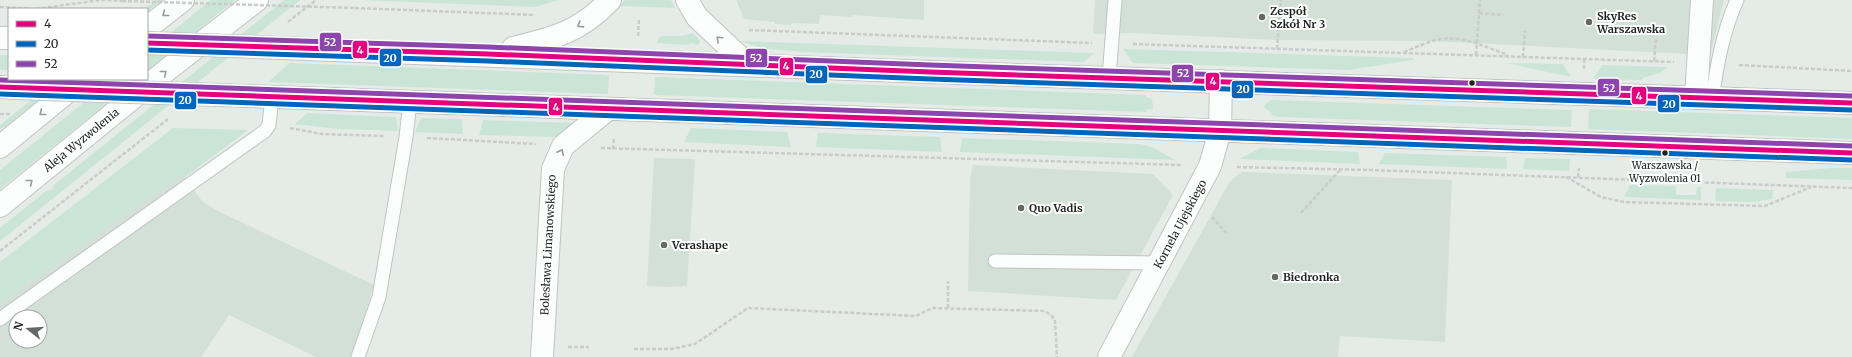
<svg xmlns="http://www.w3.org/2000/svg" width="1852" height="357" font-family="Merriweather,serif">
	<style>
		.built { fill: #d2e0d8; fill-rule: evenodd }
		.green { fill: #cae5d6 }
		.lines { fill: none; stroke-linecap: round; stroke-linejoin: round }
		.service-casing { stroke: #c0c5c2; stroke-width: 15 }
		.minor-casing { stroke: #c0c5c2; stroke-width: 24 }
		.secondary-casing { stroke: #c0c5c2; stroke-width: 24 }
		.path { stroke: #c9cccb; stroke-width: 2.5; stroke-dasharray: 4 2; stroke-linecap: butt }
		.service { stroke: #fbfcfc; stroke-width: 13 }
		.minor { stroke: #fbfcfc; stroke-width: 22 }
		.secondary { stroke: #fbfcfc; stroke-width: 22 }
		.secondary-bridge-casing { stroke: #c0c5c2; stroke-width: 24; stroke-linecap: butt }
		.path-bridge { stroke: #c9cccb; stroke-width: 2.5; stroke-dasharray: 4 2; stroke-linecap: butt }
		.secondary-bridge { stroke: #fbfcfc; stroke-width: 22 }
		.bus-1-casing { stroke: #fff; stroke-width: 8 }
		.bus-2-casing { stroke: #fff; stroke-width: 8 }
		.bus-3-casing { stroke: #fff; stroke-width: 8 }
		.bus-1 { stroke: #e5007d; stroke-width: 5 }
		.bus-2 { stroke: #0065bd; stroke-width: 5 }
		.bus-3 { stroke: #8e44ad; stroke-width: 5 }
		.oneway { stroke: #989a99 }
		.poi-dot { fill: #646966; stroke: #fff; stroke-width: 1.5 }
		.bus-dot { fill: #1e2320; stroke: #fff; stroke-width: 1.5 }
		.labels { text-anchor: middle; stroke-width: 4; stroke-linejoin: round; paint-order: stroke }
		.bus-label { font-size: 10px; fill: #1e2320; stroke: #fff }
		.poi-label { font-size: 11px; font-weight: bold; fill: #1e2320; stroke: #fff; text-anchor: start }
		.street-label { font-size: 11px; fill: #1e2320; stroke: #fff }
		.line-badge { stroke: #fff; stroke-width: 1.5 }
		.badge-label { font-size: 11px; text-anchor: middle; font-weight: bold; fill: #fff }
	</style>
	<rect width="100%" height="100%" fill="#e5ece8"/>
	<g class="built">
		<path d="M736,0h188v20l-72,-5 -1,2 -31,-2 -1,9 -27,-1 -1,2 -16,-1v-2l-31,-3z"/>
		<path d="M1095,0h629l-14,55 -281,-14 -152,-1 -144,-7 -40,1z"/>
		<path d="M654,158l41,1 -8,127 -20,1 -20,-1z"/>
		<path d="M973,165l180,9 20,21 -57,105 -148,-9 2,-112z"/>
		<path d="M1242,172l210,8 -7,162 -105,-6 -2,21h-206l98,-176z"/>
		<path d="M181,174l22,28 19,11 152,72 -22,72h-36l-87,-42 -28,42h-201v-55zM16,317h24v24h-24z"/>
	</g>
	<g class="green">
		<path d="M156,0h7l-16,12v-3h-2z"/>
		<path d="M211,0h24l-88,71v-19z"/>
		<path d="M284,0h16l-300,241v-13l46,-37 7,-2 1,-4z"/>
		<path d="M359,0h200l-24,7z"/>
		<path d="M625,0h46l4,8 -55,-2z"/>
		<path d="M693,33l7,8 -2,4 -7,-2 -4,2 -31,-2 5,-7h20z"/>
		<path d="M740,41l354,12 -11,9 -281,-10 -40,-4z"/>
		<path d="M1123,49l290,9v2l-64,10 -216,-7z"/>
		<rect x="0" y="55" width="9" height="15"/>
		<path d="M290,63l319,12 -1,19 -340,-12z"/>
		<path d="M1506,63l57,1 8,13z"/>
		<path d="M1602,65l66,2 -8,6 -17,5 -1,2 -49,-1z"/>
		<path d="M655,77l491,18v2l6,2 1,10 -7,1v2l-492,-17z"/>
		<path d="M57,79h7l-58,47 -6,3v-4z"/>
		<path d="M113,79h24l-137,110v-19z"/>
		<path d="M1272,100l300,10 -1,17 -292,-10 -8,-2 1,-2 -8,-5 1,-4z"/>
		<path d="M1589,109l263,9v21l-264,-10z"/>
		<path d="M307,113l89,4 2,14 -59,-2 -44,-5z"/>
		<path d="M421,118l41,1 1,15 -48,-2z"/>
		<path d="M483,120l90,3 -14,14 -80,-2z"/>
		<path d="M173,128l75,2 -64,48 -3,-4 -181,128v-40z"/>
		<path d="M691,128l96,4 4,15 -107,-5z"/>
		<path d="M818,133l122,4 2,15 -126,-5z"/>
		<path d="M962,138l178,6 14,4 21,12 -215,-8z"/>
		<path d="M1261,148l97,4 2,12 -121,-5z"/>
		<path d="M1385,153l121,4 1,12 -128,-5z"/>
		<path d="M1525,158l45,1 -1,12 -46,-2z"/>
		<path d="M1831,168h21v12l-66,-2v-6z"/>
		<path d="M1630,185l46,1v9h20l1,-8h4v13l-77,-3z"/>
		<path d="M1716,188l57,2 -1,9 -17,3 -40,-1z"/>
	</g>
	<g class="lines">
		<g class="service-casing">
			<g id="service">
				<path d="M1109,78l6,-78"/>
				<path d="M1712,99c5,-34 11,-68 25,-99"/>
				<path d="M995,261l165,2"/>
				<path d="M0,319l265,-188 4,-6 3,-28"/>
				<path d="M358,357l21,-60 27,-160 4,-35"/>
			</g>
		</g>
		<g class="minor-casing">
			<g id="minor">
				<path d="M1696,98l6,-98"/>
				<path d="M542,357l11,-188 10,-23 45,-37"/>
				<path d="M1109,357l101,-191 10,-35 1,-50"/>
			</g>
		</g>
		<g class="secondary-casing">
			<g id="secondary">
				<path d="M687,0l10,17 51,48"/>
				<path d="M147,28l36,-28"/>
				<path d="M0,38h9"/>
				<path d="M513,48c41,-10 67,-16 97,-48"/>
				<path d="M306,49l624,23 922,31"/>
				<path d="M0,87l15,1"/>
				<path d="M247,96l1605,57"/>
				<path d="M0,147l83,-68"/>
				<path d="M0,206l167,-136 90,-70"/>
			</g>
		</g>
		<g class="path">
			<path d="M0,7l35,2 66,-9 21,1"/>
			<path d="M355,8l180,7"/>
			<path d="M1479,13l25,2"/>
			<path d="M288,22l28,-22"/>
			<path d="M749,30l343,13"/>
			<path d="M638,36l1,-16"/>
			<path d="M1133,44l541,18"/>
			<path d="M1277,49l4,-49"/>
			<path d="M1404,52c10,-4 21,-9 32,-12 25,-6 49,7 72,15"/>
			<path d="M1476,55l4,-55"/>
			<path d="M1523,57l2,-26"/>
			<path d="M1654,61l2,-22"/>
			<path d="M1739,65l113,6"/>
			<path d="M1584,69v-10"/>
			<path d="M290,128l32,6 62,2"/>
			<path d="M427,138l109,6"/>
			<path d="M601,148l581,17"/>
			<path d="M613,149l1,-11"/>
			<path d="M1237,167l133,3 482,18"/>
			<path d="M1566,177l35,20 23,5 141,4 46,-19"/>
			<path d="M1578,177l1,-9"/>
			<path d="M1301,213l39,-43"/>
			<path d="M1212,217l16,18"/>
			<path d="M0,251l168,-132"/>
			<path d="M948,308v-27"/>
			<path d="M568,347h21"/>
			<path d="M634,349h37l24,-5 53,-36 168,8 16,-8 113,3 7,5 3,5 2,36"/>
		</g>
		<use href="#service" class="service"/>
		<use href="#minor" class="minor"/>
		<use href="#secondary" class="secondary"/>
		<g class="secondary-bridge-casing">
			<g id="secondary-bridge">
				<path d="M147,43l159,6"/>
				<path d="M15,88l232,8"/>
			</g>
		</g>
		<g class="path-bridge">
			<path d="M122,1l233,7"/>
			<path d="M0,114h11"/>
		</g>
		<use href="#secondary-bridge" class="secondary-bridge"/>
		<g class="bus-1-casing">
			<g id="bus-1">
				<path d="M147,43l341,11 442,18 922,31"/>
				<path d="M0,87l1852,66"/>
			</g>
		</g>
		<g class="bus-2-casing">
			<g id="bus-2">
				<path d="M147,50l341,11 442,18 922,31"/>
				<path d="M0,94l1852,66"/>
			</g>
		</g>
		<g class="bus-3-casing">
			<g id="bus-3">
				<path d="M147,36l341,11 442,18 922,31"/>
				<path d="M0,80l1852,66"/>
			</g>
		</g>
		<use href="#bus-1" class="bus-1"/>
		<use href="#bus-2" class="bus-2"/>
		<use href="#bus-3" class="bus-3"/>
	</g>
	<defs><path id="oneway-chevron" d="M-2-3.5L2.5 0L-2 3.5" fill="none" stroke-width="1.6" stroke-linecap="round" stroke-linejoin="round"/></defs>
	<g class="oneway">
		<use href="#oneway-chevron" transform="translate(165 14) rotate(142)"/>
		<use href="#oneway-chevron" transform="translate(580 25) rotate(148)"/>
		<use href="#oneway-chevron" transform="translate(719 39) rotate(-137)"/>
		<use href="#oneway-chevron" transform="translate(164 73) rotate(-39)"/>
		<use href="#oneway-chevron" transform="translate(42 113) rotate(141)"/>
		<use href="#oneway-chevron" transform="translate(561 152) rotate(-65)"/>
		<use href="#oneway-chevron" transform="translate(30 182) rotate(-39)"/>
	</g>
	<g class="poi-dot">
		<circle cx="1262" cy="17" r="4"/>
		<circle cx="1589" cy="22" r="4"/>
		<circle cx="1021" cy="208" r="4"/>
		<circle cx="664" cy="245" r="4"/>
		<circle cx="1275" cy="277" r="4"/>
	</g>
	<g class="bus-dot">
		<circle cx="1472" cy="83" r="3.5"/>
		<circle cx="1665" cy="153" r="3.5"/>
	</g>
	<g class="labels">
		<g class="bus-label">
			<text x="1665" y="169">Warszawska /<tspan x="1665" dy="13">Wyzwolenia 01</tspan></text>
		</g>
		<g class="poi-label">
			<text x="1270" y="15">Zespół<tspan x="1270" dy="13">Szkół Nr 3</tspan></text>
			<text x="1597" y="20">SkyRes<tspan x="1597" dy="13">Warszawska</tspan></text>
			<text x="1029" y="212">Quo Vadis</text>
			<text x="672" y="249">Verashape</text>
			<text x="1283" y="281">Biedronka</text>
		</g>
		<g class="street-label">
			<text transform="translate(81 140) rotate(-39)" y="4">Aleja Wyzwolenia</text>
			<text transform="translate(1180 224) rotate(-62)" y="4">Kornela Ujejskiego</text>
			<text transform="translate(548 245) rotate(-87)" y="4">Bolesława Limanowskiego</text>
		</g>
	</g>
	<g class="line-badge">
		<rect x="319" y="32" width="23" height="20" rx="4" fill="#8e44ad"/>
		<rect x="352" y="40" width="16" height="19" rx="4" fill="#e5007d"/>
		<rect x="379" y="48" width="23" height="19" rx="4" fill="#0065bd"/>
		<rect x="745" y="48" width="23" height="20" rx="4" fill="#8e44ad"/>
		<rect x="779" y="57" width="15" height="19" rx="4" fill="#e5007d"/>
		<rect x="1171" y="64" width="23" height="19" rx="4" fill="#8e44ad"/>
		<rect x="805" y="65" width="23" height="19" rx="4" fill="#0065bd"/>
		<rect x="1205" y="72" width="15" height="19" rx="4" fill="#e5007d"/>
		<rect x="1597" y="78" width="23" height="19" rx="4" fill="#8e44ad"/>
		<rect x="1231" y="80" width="23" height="19" rx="4" fill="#0065bd"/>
		<rect x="1631" y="86" width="16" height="19" rx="4" fill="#e5007d"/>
		<rect x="174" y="91" width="23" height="19" rx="4" fill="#0065bd"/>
		<rect x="1657" y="94" width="23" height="19" rx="4" fill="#0065bd"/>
		<rect x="548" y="97" width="15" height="19" rx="4" fill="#e5007d"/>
	</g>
	<g class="badge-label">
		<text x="330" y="46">52</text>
		<text x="360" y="54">4</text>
		<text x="390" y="62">20</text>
		<text x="756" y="62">52</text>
		<text x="786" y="70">4</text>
		<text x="1183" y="77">52</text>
		<text x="816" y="78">20</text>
		<text x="1213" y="85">4</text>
		<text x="1609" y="92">52</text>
		<text x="1243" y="93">20</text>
		<text x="1639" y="100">4</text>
		<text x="185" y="104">20</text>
		<text x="1669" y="108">20</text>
		<text x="556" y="111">4</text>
	</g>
	<rect x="8" y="8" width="140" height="72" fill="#ffffff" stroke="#a5a7a6"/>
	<rect x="16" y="21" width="20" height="6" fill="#e5007d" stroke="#a5a7a6"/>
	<text x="44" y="28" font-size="12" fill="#1e2320">4</text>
	<rect x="16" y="41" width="20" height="6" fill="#0065bd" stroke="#a5a7a6"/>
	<text x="44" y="48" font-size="12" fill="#1e2320">20</text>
	<rect x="16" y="61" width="20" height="6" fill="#8e44ad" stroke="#a5a7a6"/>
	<text x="44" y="68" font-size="12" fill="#1e2320">52</text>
	<g transform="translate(28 329) rotate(287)"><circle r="19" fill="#ffffff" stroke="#a5a7a6"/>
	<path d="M0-3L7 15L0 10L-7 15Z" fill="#646966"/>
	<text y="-6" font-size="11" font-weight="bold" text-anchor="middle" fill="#1e2320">N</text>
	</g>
</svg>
